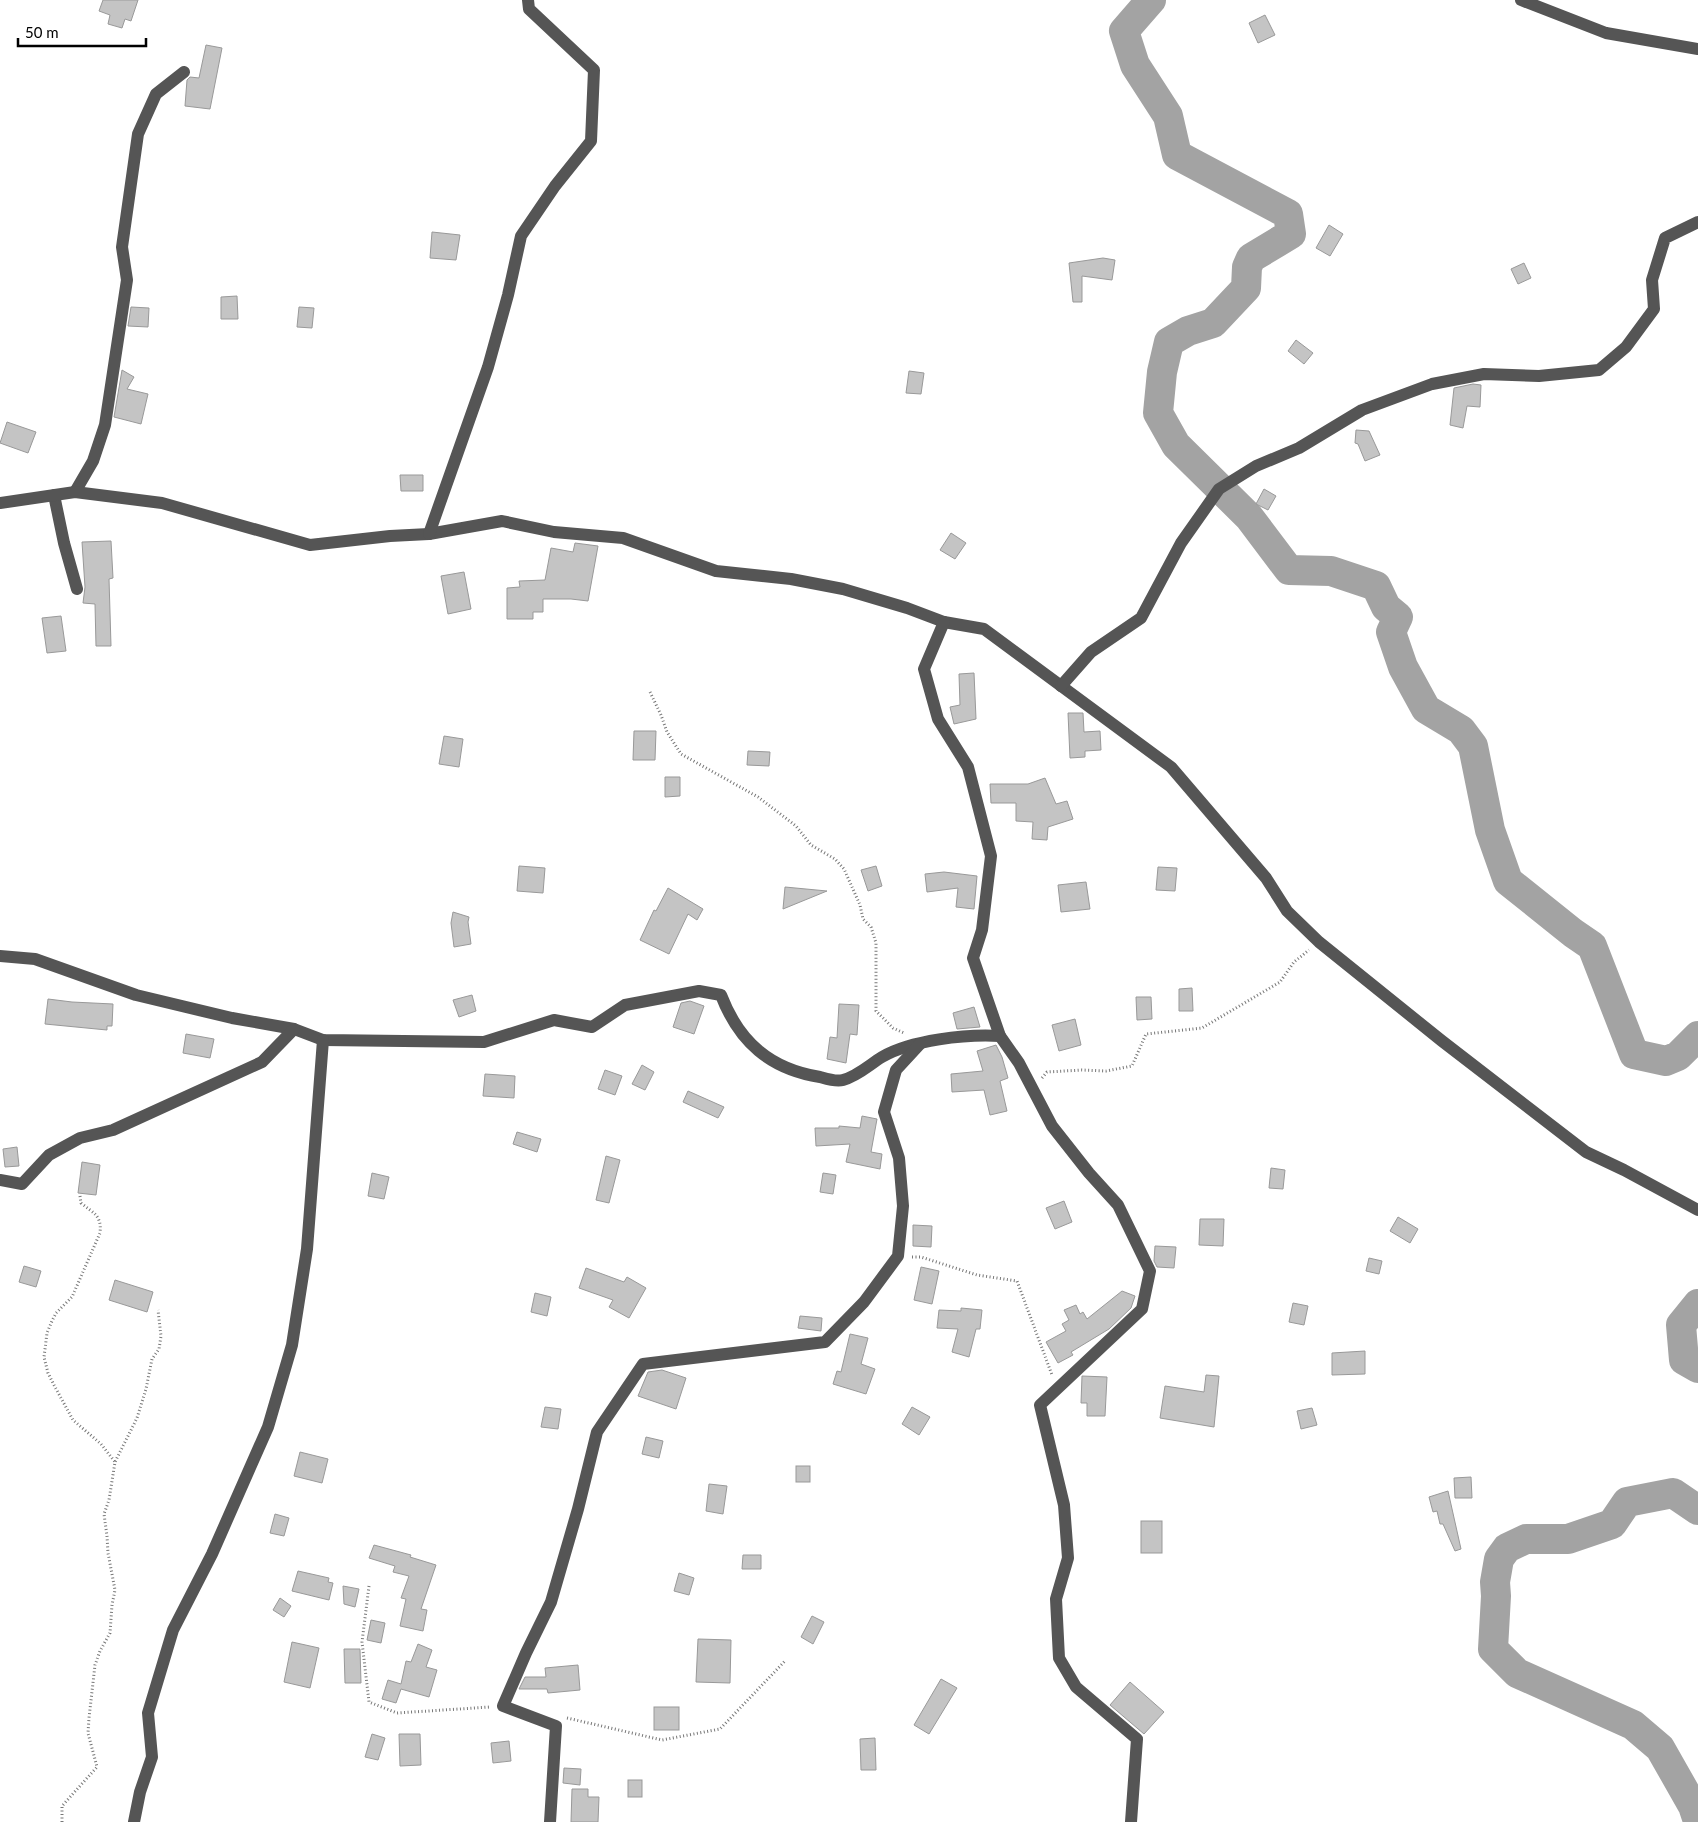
<svg xmlns="http://www.w3.org/2000/svg" width="1698" height="1822" font-family="Lato,sans-serif">
	<style>
		.lines { fill: none; stroke-linecap: round; stroke-linejoin: round }
		.river { stroke: #a3a3a3; stroke-width: 30 }
		.building { fill: #c4c4c4; stroke: #999 }
		.path { stroke: #777; stroke-width: 3; stroke-dasharray: 1 2.5; stroke-linecap: butt }
		.minor { stroke: #555; stroke-width: 12 }
	</style>
	<rect width="100%" height="100%" fill="#fff"/>
	<g class="lines">
		<g class="river">
			<path d="M1151,0l-27,31 11,34 33,51 9,39 111,59 3,20 -40,24 -4,9 -1,21 -33,35 -25,8 -19,11 -7,30 -4,41 18,32 73,72 40,53 42,1 45,15 10,21 12,10 -7,15 12,35 23,42 35,21 12,16 17,84 18,51 65,52 19,13 42,108 32,7 12,-5 20,-20"/>
			<path d="M1698,1304l-17,21 3,35 14,8"/>
			<path d="M1698,1510l-25,-17 -46,9 -15,22 -44,15h-42l-19,9 -8,11 -4,23 1,14 -3,53 24,24 116,52 27,23 33,58 5,15"/>
		</g>
	</g>
	<g class="building">
		<path d="M103,0h35l-7,21 -6,-2 -3,9 -14,-4 2,-9 -11,-4z"/>
		<path d="M1265,15l10,20 -17,8 -9,-20z"/>
		<path d="M206,45l16,3 -12,61 -25,-3 2,-26 3,-3 9,1z"/>
		<path d="M1329,225l14,9 -13,22 -14,-8z"/>
		<path d="M432,232l28,3 -4,25 -26,-2z"/>
		<path d="M1103,258l12,2 -3,20 -30,-4v26h-9l-4,-39z"/>
		<path d="M1524,263l7,15 -13,6 -7,-15z"/>
		<path d="M237,296l1,23h-17v-22z"/>
		<path d="M131,307l18,1 -1,19 -20,-1z"/>
		<path d="M299,307l15,1 -2,20 -15,-1z"/>
		<path d="M1296,340l17,13 -9,11 -16,-13z"/>
		<path d="M122,370l12,7 -7,12 21,5 -7,30 -27,-7z"/>
		<path d="M909,371l15,2 -3,21 -15,-1z"/>
		<path d="M1473,384l8,1 -1,22 -13,-1 -4,22 -13,-3 4,-37z"/>
		<path d="M7,422l29,10 -8,21 -28,-10z"/>
		<path d="M1356,430l13,1 11,24 -15,6 -7,-17 -3,-1z"/>
		<path d="M400,475h23v16h-22z"/>
		<path d="M1264,489l12,7 -8,14 -12,-6z"/>
		<path d="M951,533l15,10 -11,16 -15,-9z"/>
		<path d="M111,541l2,37 -4,1 2,67h-15l-1,-42 -12,-1 2,-16 -3,-45z"/>
		<path d="M575,543l23,3 -10,55 -17,-2h-28v13h-10v7h-26v-31l13,-1 -1,-6 26,-1 6,-32 22,4z"/>
		<path d="M464,572l7,37 -23,5 -7,-38z"/>
		<path d="M61,616l5,35 -19,2 -5,-35z"/>
		<path d="M974,673l2,46 -22,5 -4,-17 10,-2 -1,-31z"/>
		<path d="M1068,713h15l1,19 16,-1 1,19 -16,1v6l-15,1z"/>
		<path d="M634,731h22l-1,29h-22z"/>
		<path d="M444,736l19,3 -4,28 -20,-3z"/>
		<path d="M748,751l22,1 -1,14 -22,-1z"/>
		<path d="M665,777h15v19l-15,1z"/>
		<path d="M1045,778l11,26 11,-3 6,18 -25,8 -1,13 -15,-1 1,-17 -17,-1v-18h-25l-1,-19h38z"/>
		<path d="M519,866l26,2 -2,25 -26,-2z"/>
		<path d="M876,866l6,20 -14,5 -7,-21z"/>
		<path d="M1158,867l19,1 -2,23 -19,-1z"/>
		<path d="M944,872l33,4 -3,33 -18,-2 2,-19 -31,4 -2,-18z"/>
		<path d="M1086,882l4,27 -29,3 -3,-27z"/>
		<path d="M785,887l42,4 -44,18z"/>
		<path d="M668,888l35,21 -6,11 -9,-6 -19,40 -29,-14 14,-30 2,1z"/>
		<path d="M453,912l16,5 -1,5 3,22 -17,3 -3,-24z"/>
		<path d="M1192,988l1,23h-14v-22z"/>
		<path d="M472,995l4,16 -17,6 -6,-17z"/>
		<path d="M1136,997h15l1,22 -15,1z"/>
		<path d="M48,999l24,3 41,2 -1,22h-5v4l-62,-6z"/>
		<path d="M690,1001l14,5 -10,28 -21,-7 8,-24z"/>
		<path d="M839,1004l20,1 -2,30 -7,-1 -4,29 -19,-4 3,-22 7,1z"/>
		<path d="M974,1007l6,20 -23,2 -4,-16z"/>
		<path d="M1075,1019l6,26 -22,6 -7,-26z"/>
		<path d="M186,1034l28,5 -4,19 -27,-5z"/>
		<path d="M996,1045l6,12 6,21 -8,3 7,30 -17,4 -6,-25 -32,2 -1,-18 32,-3 -6,-20z"/>
		<path d="M642,1065l12,7 -9,18 -13,-6z"/>
		<path d="M605,1070l17,6 -7,19 -17,-6z"/>
		<path d="M485,1074l30,2 -1,22 -31,-2z"/>
		<path d="M688,1091l36,16 -6,11 -35,-16z"/>
		<path d="M862,1116l15,3 -6,33 11,2 -2,15 -34,-7 4,-18 -34,2 -1,-18h24v-2l21,2z"/>
		<path d="M517,1132l24,7 -4,13 -24,-8z"/>
		<path d="M17,1147l2,19 -14,1 -2,-18z"/>
		<path d="M606,1156l14,4 -11,43 -13,-3z"/>
		<path d="M82,1162l18,3 -4,30 -18,-2z"/>
		<path d="M1271,1168l14,2 -2,19 -14,-1z"/>
		<path d="M372,1173l17,4 -5,22 -16,-3z"/>
		<path d="M823,1173l13,2 -3,19 -13,-2z"/>
		<path d="M1064,1201l8,21 -17,7 -9,-21z"/>
		<path d="M1398,1217l20,12 -8,14 -20,-12z"/>
		<path d="M1200,1219h24l-1,27 -24,-1z"/>
		<path d="M913,1225l19,1 -1,21 -18,-1z"/>
		<path d="M1155,1246l21,1 -2,21 -17,-1 -3,-6z"/>
		<path d="M1369,1258l13,3 -3,13 -13,-3z"/>
		<path d="M24,1266l17,5 -5,16 -17,-5z"/>
		<path d="M921,1267l18,4 -7,33 -18,-4z"/>
		<path d="M586,1268l38,14 3,-5 19,11 -17,30 -20,-11 4,-7 -34,-12z"/>
		<path d="M115,1280l38,12 -6,20 -38,-12z"/>
		<path d="M1122,1291l13,5 -4,12 -22,21 -38,23 2,3 -15,8 -12,-21 20,-11 -4,-7 7,-4 -5,-10 12,-5 4,9 3,-2 4,7z"/>
		<path d="M535,1293l16,4 -4,19 -16,-4z"/>
		<path d="M1293,1303l15,3 -4,19 -15,-3z"/>
		<path d="M961,1308l21,2 -2,19h-4l-7,28 -17,-5 6,-23 -21,-1 2,-18 22,1z"/>
		<path d="M800,1316l22,2 -1,13 -23,-3z"/>
		<path d="M850,1334l18,4 -7,26 14,5 -9,25 -33,-10 4,-13 4,1z"/>
		<path d="M1365,1351v23l-33,1v-22z"/>
		<path d="M662,1370l24,8 -10,31 -38,-13 10,-24z"/>
		<path d="M1206,1375l13,1 -5,51 -54,-9 5,-32 39,6z"/>
		<path d="M1082,1376l25,1 -2,39h-18v-13h-6z"/>
		<path d="M545,1407l16,2 -3,20 -17,-2z"/>
		<path d="M912,1407l18,10 -11,18 -17,-11z"/>
		<path d="M1312,1408l5,17 -16,4 -4,-18z"/>
		<path d="M646,1437l17,4 -4,17 -17,-4z"/>
		<path d="M300,1452l28,7 -6,24 -28,-7z"/>
		<rect x="796" y="1466" width="14" height="16"/>
		<path d="M1471,1477l1,21h-17l-1,-20z"/>
		<path d="M709,1484l18,2 -4,28 -17,-3z"/>
		<path d="M1448,1491l13,58 -6,2 -12,-27h-3l-3,-13 -4,1 -4,-15z"/>
		<path d="M275,1514l14,4 -5,18 -14,-3z"/>
		<rect x="1141" y="1521" width="21" height="32"/>
		<path d="M374,1545l37,10 -1,2 26,8 -15,44 6,1 -4,21 -23,-5 6,-27 -5,-1 8,-22 -16,-4 2,-6 -26,-8z"/>
		<path d="M743,1555h18v14h-19z"/>
		<path d="M298,1571l31,7 -1,4 5,1 -4,17 -37,-9z"/>
		<path d="M679,1573l15,5 -5,17 -15,-4z"/>
		<path d="M343,1586l16,3 -4,18 -11,-3z"/>
		<path d="M280,1598l11,8 -7,11 -11,-7z"/>
		<path d="M812,1616l12,6 -11,22 -12,-7z"/>
		<path d="M371,1620l14,3 -4,20 -14,-3z"/>
		<path d="M698,1639l33,1 -1,43 -34,-1z"/>
		<path d="M292,1642l27,6 -9,40 -26,-6z"/>
		<path d="M418,1644l14,6 -6,17 11,3 -8,27 -28,-8 -5,14 -14,-4 6,-19 13,4 5,-23 5,1z"/>
		<path d="M344,1649h16l1,34h-16z"/>
		<path d="M578,1665l2,25 -32,3 -1,-4h-28l6,-12h21l-1,-9z"/>
		<path d="M941,1679l16,9 -28,46 -15,-9z"/>
		<path d="M1130,1682l34,30 -20,22 -34,-29z"/>
		<rect x="654" y="1707" width="25" height="23"/>
		<path d="M372,1734l13,4 -7,22 -13,-3z"/>
		<path d="M399,1734h21l1,31 -21,1z"/>
		<path d="M875,1738l1,32h-15l-1,-31z"/>
		<path d="M509,1741l2,20 -18,2 -2,-20z"/>
		<path d="M564,1768l17,1 -1,16 -17,-2z"/>
		<rect x="628" y="1780" width="14" height="17"/>
		<path d="M572,1789h16v8h11l-1,25h-27z"/>
	</g>
	<g class="lines">
		<g class="path">
			<path d="M650,692l11,23 6,17 14,22 77,43 38,29 15,19 24,14 9,10 16,36 3,14 8,8 5,16v68l17,17 11,5"/>
			<path d="M1042,1078l5,-6 35,-2 24,1 26,-5 14,-32 56,-6 78,-46 14,-20 15,-12"/>
			<path d="M80,1196l1,7c12,10 21,12 19,30l-28,64 -16,16 -4,8 -5,12 -3,24 4,16 7,14 18,33 28,24 14,18"/>
			<path d="M912,1257h9l56,18 40,6 35,94"/>
			<path d="M369,1586l-7,56 7,60 28,11 93,-6"/>
			<path d="M567,1718l95,22 58,-11 65,-68"/>
			<path d="M62,1822v-16l35,-39 -9,-34 1,-15 6,-53 5,-14 10,-18 2,-28 3,-15 -7,-37 -1,-17 -3,-22 5,-14 6,-38 22,-44 9,-29 6,-30 7,-10 2,-13 -3,-26"/>
		</g>
		<g class="minor">
			<path d="M1521,0l85,33 92,16"/>
			<path d="M75,492l18,-31 12,-36 22,-145 -5,-33 16,-113 18,-40 28,-22"/>
			<path d="M54,495l10,48 13,46"/>
			<path d="M0,503l75,-11 87,11 148,42 80,-9 39,-2 73,-13 52,11 69,6 93,33 75,8 52,10 64,19 37,14 40,7 187,138 95,111 21,33 32,31 123,99 144,111 38,18 74,40"/>
			<path d="M429,534l59,-167 20,-72 13,-59 34,-50 36,-45 3,-71 -65,-61 -1,-9"/>
			<path d="M944,622l-20,47 14,50 30,48 23,89 -9,74 -9,28 27,78 19,27 33,63 37,47 29,32 32,66 -8,38 -102,96 24,100 4,53 -12,41 3,59 17,29 61,52 -6,83"/>
			<path d="M1061,686l30,-34 50,-34 40,-75 38,-54 37,-23 43,-18 63,-38 70,-26 52,-10 55,2 60,-6 27,-23 28,-38 -2,-29 13,-42 33,-16"/>
			<path d="M0,956l35,3 101,36 96,23 62,11 29,11 161,2 70,-22 38,7 33,-22 74,-14 22,4c18,47 49,74 99,82 7,2 16,5 23,3 15,-4 26,-15 39,-23 29,-17 84,-23 118,-21"/>
			<path d="M0,1180l22,4 27,-29 31,-17 33,-8 149,-68 32,-33"/>
			<path d="M134,1822l6,-30 12,-35 -4,-44 25,-83 39,-76 56,-127 24,-82 15,-96 16,-209"/>
			<path d="M550,1822l6,-96 -53,-20 23,-53 25,-51 27,-93 19,-77 46,-68 182,-22 39,-40 34,-46 5,-50 -4,-48 -15,-46 12,-42 24,-26"/>
		</g>
	</g>
	<path d="M18 38v8h128v-8" fill="none" stroke="#000000" stroke-width="2.5"/>
	<text x="25" y="38" font-size="15" fill="#000000" stroke="#ffffff" stroke-width="4" paint-order="stroke">50 m</text>
</svg>
